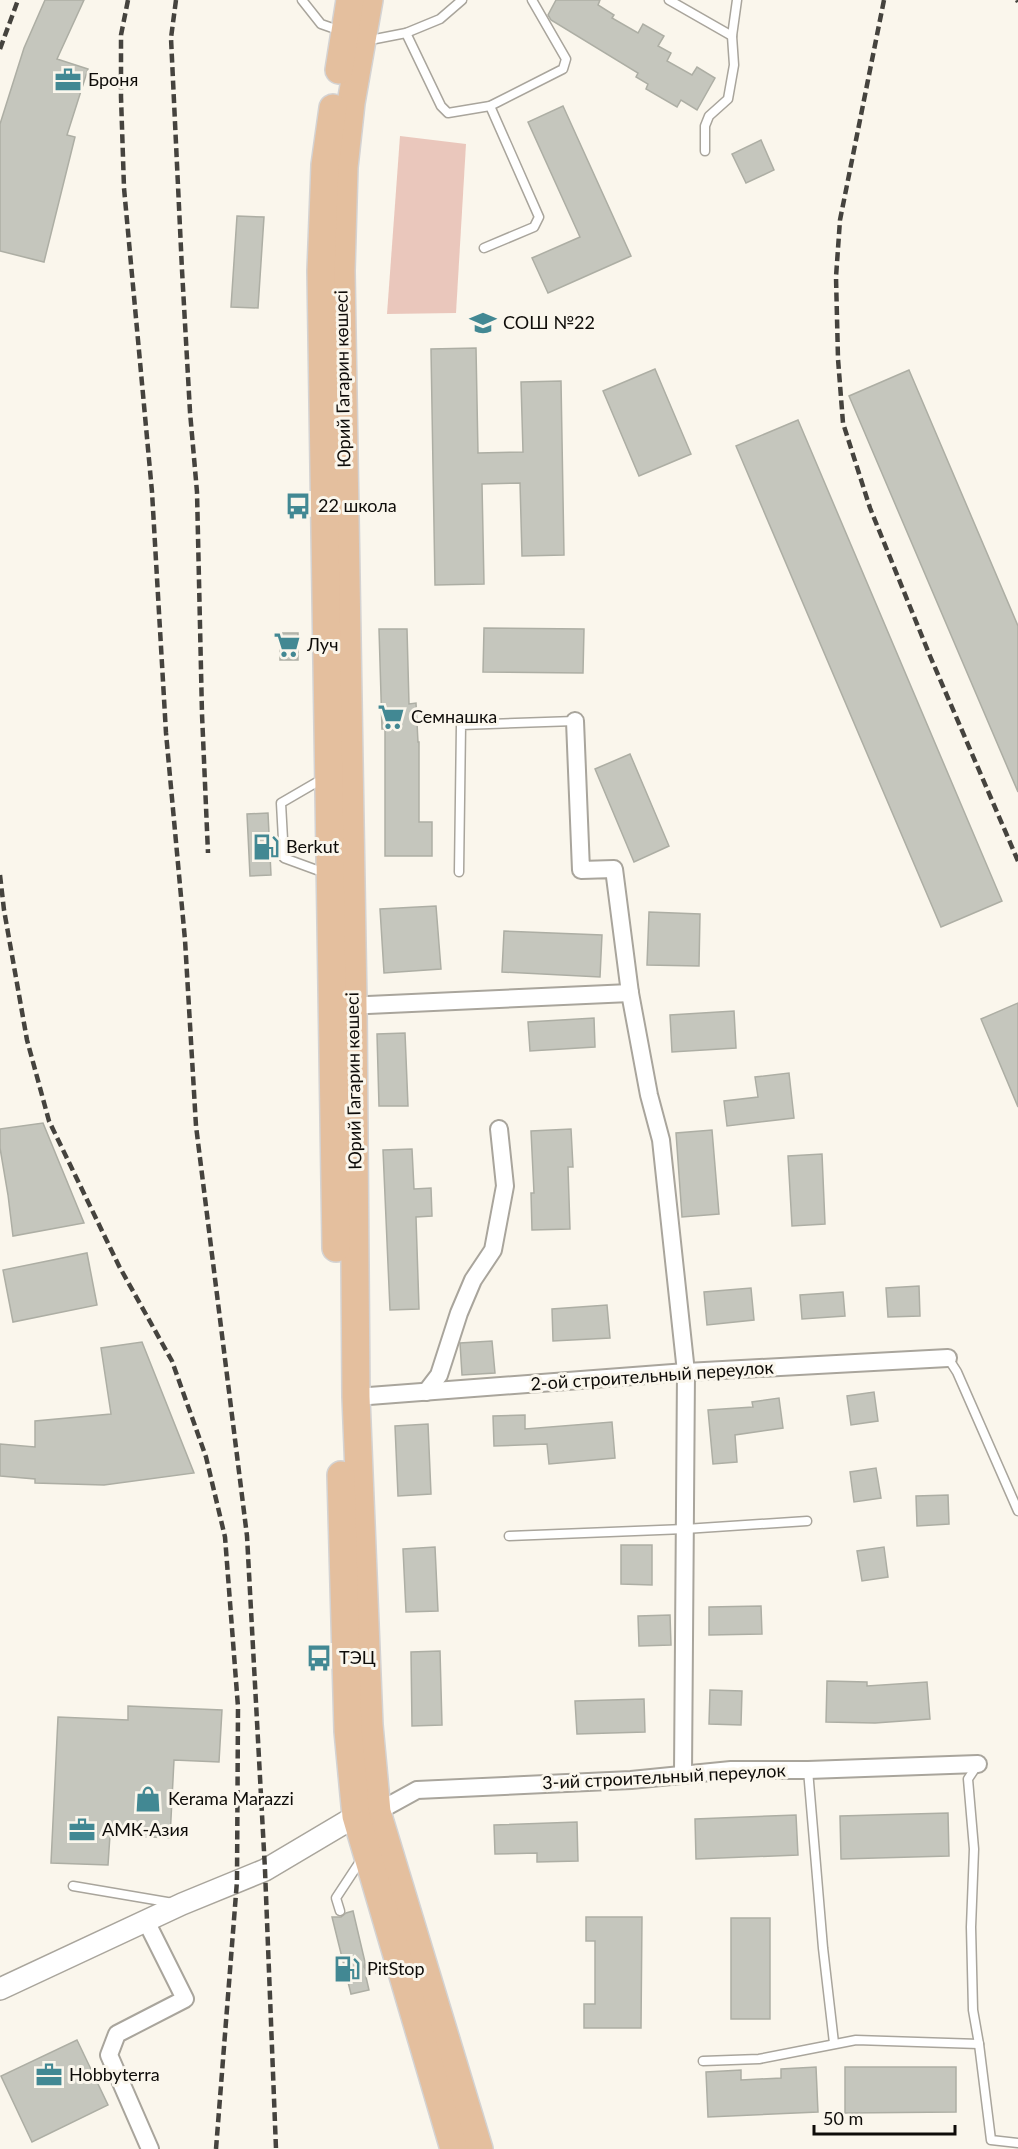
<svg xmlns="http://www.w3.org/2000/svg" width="1018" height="2149" font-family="Lato,sans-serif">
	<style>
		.pitch { fill: #eac7bc }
		.building { fill: #c5c6bd; stroke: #adaea4; stroke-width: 1.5 }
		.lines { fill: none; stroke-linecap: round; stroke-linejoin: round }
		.service-casing { stroke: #a9a59c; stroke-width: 11 }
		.minor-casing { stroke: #a9a59c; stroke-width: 20 }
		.tertiary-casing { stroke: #a9a59c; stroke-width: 24 }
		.primary-casing { stroke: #d4d3d3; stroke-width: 30 }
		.service { stroke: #fff; stroke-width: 8 }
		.minor { stroke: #fff; stroke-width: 16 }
		.tertiary { stroke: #fff; stroke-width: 21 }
		.primary { stroke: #e4bf9e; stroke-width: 27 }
		.rail { stroke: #45433e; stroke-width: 4.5; stroke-dasharray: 9 4.5; stroke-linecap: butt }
		.labels { text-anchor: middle; stroke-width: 6; stroke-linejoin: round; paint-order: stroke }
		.poi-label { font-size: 18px; fill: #0e0c09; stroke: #faf6ec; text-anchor: start }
		.street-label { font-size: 18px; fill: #0e0c09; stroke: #faf6ec }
	</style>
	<rect width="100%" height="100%" fill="#faf6ec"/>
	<path class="pitch" d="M400,136l66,8 -10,169 -69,1z"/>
	<g class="building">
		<path d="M45,0h39l-27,59 31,10 -21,66 8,2 -31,125 -44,-11v-127l24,-76z"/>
		<path d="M556,0h44l-2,5 16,10 -2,3 26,15 5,-9 21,12 -6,10 13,7 -4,8 25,14 5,-8 18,11 -18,32 -16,-10 -4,7 -31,-18 2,-5 -12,-7 2,-4 -87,-53 -3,-5z"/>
		<path d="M563,106l68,150 -83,37 -16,-35 48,-21 -52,-115z"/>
		<path d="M761,140l13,30 -28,13 -14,-29z"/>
		<path d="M237,216l27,1 -6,91 -27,-1z"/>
		<path d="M476,348l2,105 45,-1 -2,-70 40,-1 3,174 -42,1 -2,-73 -38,1 2,100 -49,1 -4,-236z"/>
		<path d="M655,369l36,85 -52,22 -36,-85z"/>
		<path d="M909,370l109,256v166l-169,-396z"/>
		<path d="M798,420l204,481 -61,26 -205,-481z"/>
		<path d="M484,628l100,1 -1,44 -100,-1z"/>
		<path d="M379,629h28l2,75 7,-1 2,39h1v80h13v34h-47v-127h-3z"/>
		<rect x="280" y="633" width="18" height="27"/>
		<path d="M630,754l39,92 -35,16 -39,-93z"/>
		<path d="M268,813l3,62 -21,1 -3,-62z"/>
		<path d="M436,906l5,63 -57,4 -4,-64z"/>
		<path d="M649,912l51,2 -1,52 -52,-1z"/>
		<path d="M504,931l98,4 -2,42 -98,-5z"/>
		<path d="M1018,1003v104l-37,-88z"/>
		<path d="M734,1011l2,37 -64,4 -2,-37z"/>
		<path d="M594,1018l1,29 -65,4 -2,-29z"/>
		<path d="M405,1033l3,73h-29l-2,-72z"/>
		<path d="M789,1073l5,45 -67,8 -3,-25 34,-4 -3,-20z"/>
		<path d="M43,1123l41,100 -71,13 -5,-41 -8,-47v-19z"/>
		<path d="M571,1129l2,38h-5l2,62 -38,1 -1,-37h3l-3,-62z"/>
		<path d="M712,1130l7,84 -37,3 -6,-84z"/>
		<path d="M412,1149l2,40 17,-1 1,28 -16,1 3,92 -29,1 -7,-160z"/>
		<path d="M822,1154l3,70 -33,2 -4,-70z"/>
		<path d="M87,1253l10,52 -84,17 -10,-52z"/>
		<path d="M919,1286l1,30 -32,1 -2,-29z"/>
		<path d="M751,1288l3,32 -47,5 -3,-33z"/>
		<path d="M843,1292l2,24 -43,3 -2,-24z"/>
		<path d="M607,1305l3,33 -57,3 -1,-32z"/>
		<path d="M492,1341l3,32 -33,2 -2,-32z"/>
		<path d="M142,1342l52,131 -90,12 -69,-2v-4l-35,-3v-32l35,3v-26l76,-7 -10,-66z"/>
		<path d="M874,1392l4,29 -27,4 -4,-29z"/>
		<path d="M779,1398l4,30 -48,7 2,27 -24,2 -5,-54 45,-3 -1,-5z"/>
		<path d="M525,1415v14l87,-7 3,36 -66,6 -2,-20 -53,2 -1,-30z"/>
		<path d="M428,1424l3,70 -33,2 -3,-70z"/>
		<path d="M876,1468l5,30 -27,4 -4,-30z"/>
		<path d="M948,1495l1,29 -32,2 -1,-30z"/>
		<path d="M621,1545h31v40l-31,-1z"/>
		<path d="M435,1547l3,64 -32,1 -3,-63z"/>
		<path d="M884,1547l4,30 -26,4 -5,-30z"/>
		<path d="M761,1606l1,28 -53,1v-28z"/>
		<path d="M670,1615l1,30 -32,1 -1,-30z"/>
		<path d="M440,1651l2,74 -30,1 -1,-74z"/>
		<path d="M827,1681l40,1v4l60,-4 3,37 -55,4 -49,-1z"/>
		<path d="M710,1690l32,1 -1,34 -32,-1z"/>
		<path d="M644,1699l1,33 -68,2 -2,-33z"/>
		<path d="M128,1706l94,4 -3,52 -45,-2 -4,78 -60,-3 -2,30 -57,-2 7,-146 70,3z"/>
		<path d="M948,1813l1,43 -108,3 -1,-43z"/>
		<path d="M796,1815l2,40 -102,4 -1,-40z"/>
		<path d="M577,1822l1,39 -41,1v-9l-42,1 -1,-29z"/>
		<path d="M353,1911l12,51 -1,5 5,9 -3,1 3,13 -18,4 -19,-77h9l5,-4z"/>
		<path d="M586,1917h56l-1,111h-57v-24h11v-63h-9z"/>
		<rect x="731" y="1918" width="39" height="101"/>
		<path d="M77,2040l31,65 -76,37 -31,-66z"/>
		<path d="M816,2067l2,45 -110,5 -2,-45 35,-2v10l40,-2v-9z"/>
		<path d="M845,2067h111v45l-111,1z"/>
	</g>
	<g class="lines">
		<g class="service-casing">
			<g id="service">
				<path d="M302,0l19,24 20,7"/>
				<path d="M669,0l63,36"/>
				<path d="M406,33l35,73 7,7 42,-7 73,-37 3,-10 -34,-59"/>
				<path d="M365,41l41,-8 34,-14 22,-19"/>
				<path d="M705,151v-25l4,-10 19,-17 6,-34 -2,-29 5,-36"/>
				<path d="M484,248l50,-21 5,-10 -49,-111"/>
				<path d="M324,778l-43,25 3,55 41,15"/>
				<path d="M459,872l2,-147 114,-4"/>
				<path d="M948,1358l9,14 61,139"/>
				<path d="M509,1536l176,-7 122,-8"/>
				<path d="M978,1764l-10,15 6,70 -3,78 2,83 6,34 12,96 27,3"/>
				<path d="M808,1770l15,178 11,95"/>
				<path d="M73,1886l100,17"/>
				<path d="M340,1911l-4,-13 27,-41"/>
				<path d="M370,1966l28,8"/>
				<path d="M703,2061l56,-2 97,-19 123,4"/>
			</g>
		</g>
		<g class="minor-casing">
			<g id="minor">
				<path d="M575,721l6,149 33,-1 16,124 19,102 12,45 25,232 -3,402"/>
				<path d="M346,1006l284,-13"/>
				<path d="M426,1392l13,-17 20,-62 14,-33 20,-30 12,-64 -6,-57"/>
				<path d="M356,1397l330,-25 262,-14"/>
				<path d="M372,1813l5,-1 40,-22 214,-10 100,-10h77l170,-6"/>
				<path d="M146,1921l39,78 -68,35 -8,21 41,94"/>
			</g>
		</g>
		<g class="tertiary-casing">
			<path id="tertiary" d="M0,1989l182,-85 83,-34 91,-54"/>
		</g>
		<g class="primary-casing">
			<g id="primary">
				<path d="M369,0l-18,103 -7,64 -3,104 12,734 3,392 13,328 8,87 102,337"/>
				<path d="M339,70l11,-70"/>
				<path d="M333,108l-8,57 -4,106 15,977"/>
				<path d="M341,1475l7,256 8,85 98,333"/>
			</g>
		</g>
		<use href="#service" class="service"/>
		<use href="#minor" class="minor"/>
		<use href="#tertiary" class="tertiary"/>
		<use href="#primary" class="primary"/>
		<g class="rail">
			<path d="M128,0l-7,35v62l3,91 28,304 14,241 19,207 11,186 51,410 18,334 11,279"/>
			<path d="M176,0l-5,38 11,232 8,142 7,80 5,222 6,139"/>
			<path d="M884,0l-44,220 -4,57 2,82 5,64 27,85 60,148 88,205"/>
			<path d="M1017,0l1,2"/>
			<path d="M0,49l18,-49"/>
			<path d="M0,875l4,35 23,130 22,81 70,145 53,95 34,96 19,80 13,170 -1,174 -21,268"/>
		</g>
	</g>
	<defs>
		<g id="office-bare" transform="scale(2.07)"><path d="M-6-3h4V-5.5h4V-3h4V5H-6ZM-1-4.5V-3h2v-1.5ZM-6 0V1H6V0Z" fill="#428893" stroke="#faf6ec" stroke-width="2.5" paint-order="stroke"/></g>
		<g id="school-bare" transform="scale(2.07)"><path d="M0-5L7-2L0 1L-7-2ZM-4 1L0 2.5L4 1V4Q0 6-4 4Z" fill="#428893" stroke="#faf6ec" stroke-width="2.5" paint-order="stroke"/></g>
		<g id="bus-bare" transform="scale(2.07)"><path d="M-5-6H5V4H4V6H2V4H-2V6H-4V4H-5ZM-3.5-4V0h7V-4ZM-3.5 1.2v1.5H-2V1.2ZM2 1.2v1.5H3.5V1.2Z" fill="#428893" stroke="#faf6ec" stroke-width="2.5" paint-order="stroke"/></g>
		<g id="supermarket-bare" transform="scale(2.07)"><path d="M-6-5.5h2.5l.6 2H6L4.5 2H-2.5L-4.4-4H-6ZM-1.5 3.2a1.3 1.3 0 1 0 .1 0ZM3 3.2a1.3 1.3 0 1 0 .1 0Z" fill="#428893" stroke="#faf6ec" stroke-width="2.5" paint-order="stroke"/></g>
		<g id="fuel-bare" transform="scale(2.07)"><path d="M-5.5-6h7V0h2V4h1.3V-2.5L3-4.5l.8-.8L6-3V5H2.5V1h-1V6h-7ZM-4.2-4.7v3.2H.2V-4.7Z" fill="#428893" stroke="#faf6ec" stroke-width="2.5" paint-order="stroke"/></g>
		<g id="shop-bare" transform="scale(2.07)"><path d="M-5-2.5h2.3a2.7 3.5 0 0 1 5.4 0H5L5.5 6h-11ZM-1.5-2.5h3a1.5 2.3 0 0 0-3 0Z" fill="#428893" stroke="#faf6ec" stroke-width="2.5" paint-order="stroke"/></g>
	</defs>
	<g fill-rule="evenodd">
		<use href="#office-bare" x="68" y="80"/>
		<use href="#school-bare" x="483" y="323"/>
		<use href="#bus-bare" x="298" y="506"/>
		<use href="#supermarket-bare" x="287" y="645"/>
		<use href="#supermarket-bare" x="391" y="717"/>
		<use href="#fuel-bare" x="266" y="847"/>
		<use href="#bus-bare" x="319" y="1658"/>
		<use href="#shop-bare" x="148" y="1799"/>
		<use href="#office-bare" x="82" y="1830"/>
		<use href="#fuel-bare" x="347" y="1969"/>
		<use href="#office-bare" x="49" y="2075"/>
	</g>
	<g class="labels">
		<g class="poi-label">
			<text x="88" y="86">Броня</text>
			<text x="503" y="329">СОШ №22</text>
			<text x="318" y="512">22 школа</text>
			<text x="307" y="651">Луч</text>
			<text x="411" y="723">Семнашка</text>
			<text x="286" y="853">Berkut</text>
			<text x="339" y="1664">ТЭЦ</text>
			<text x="168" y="1805">Kerama Marazzi</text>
			<text x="102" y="1836">АМК-Азия</text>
			<text x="367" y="1975">PitStop</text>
			<text x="69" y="2081">Hobbyterra</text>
		</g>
		<g class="street-label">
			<text transform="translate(343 379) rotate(-91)" y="6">Юрий Гагарин көшесі</text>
			<text transform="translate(354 1081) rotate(-91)" y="6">Юрий Гагарин көшесі</text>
			<text transform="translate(652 1376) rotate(-4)" y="6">2-ой строительный переулок</text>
			<text transform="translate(664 1777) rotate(-3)" y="6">3-ий строительный переулок</text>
		</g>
	</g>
	<path d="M814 2125v9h141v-9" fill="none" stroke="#0e0c09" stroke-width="3"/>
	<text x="823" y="2125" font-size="18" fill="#0e0c09" stroke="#faf6ec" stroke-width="4.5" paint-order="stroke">50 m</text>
</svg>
